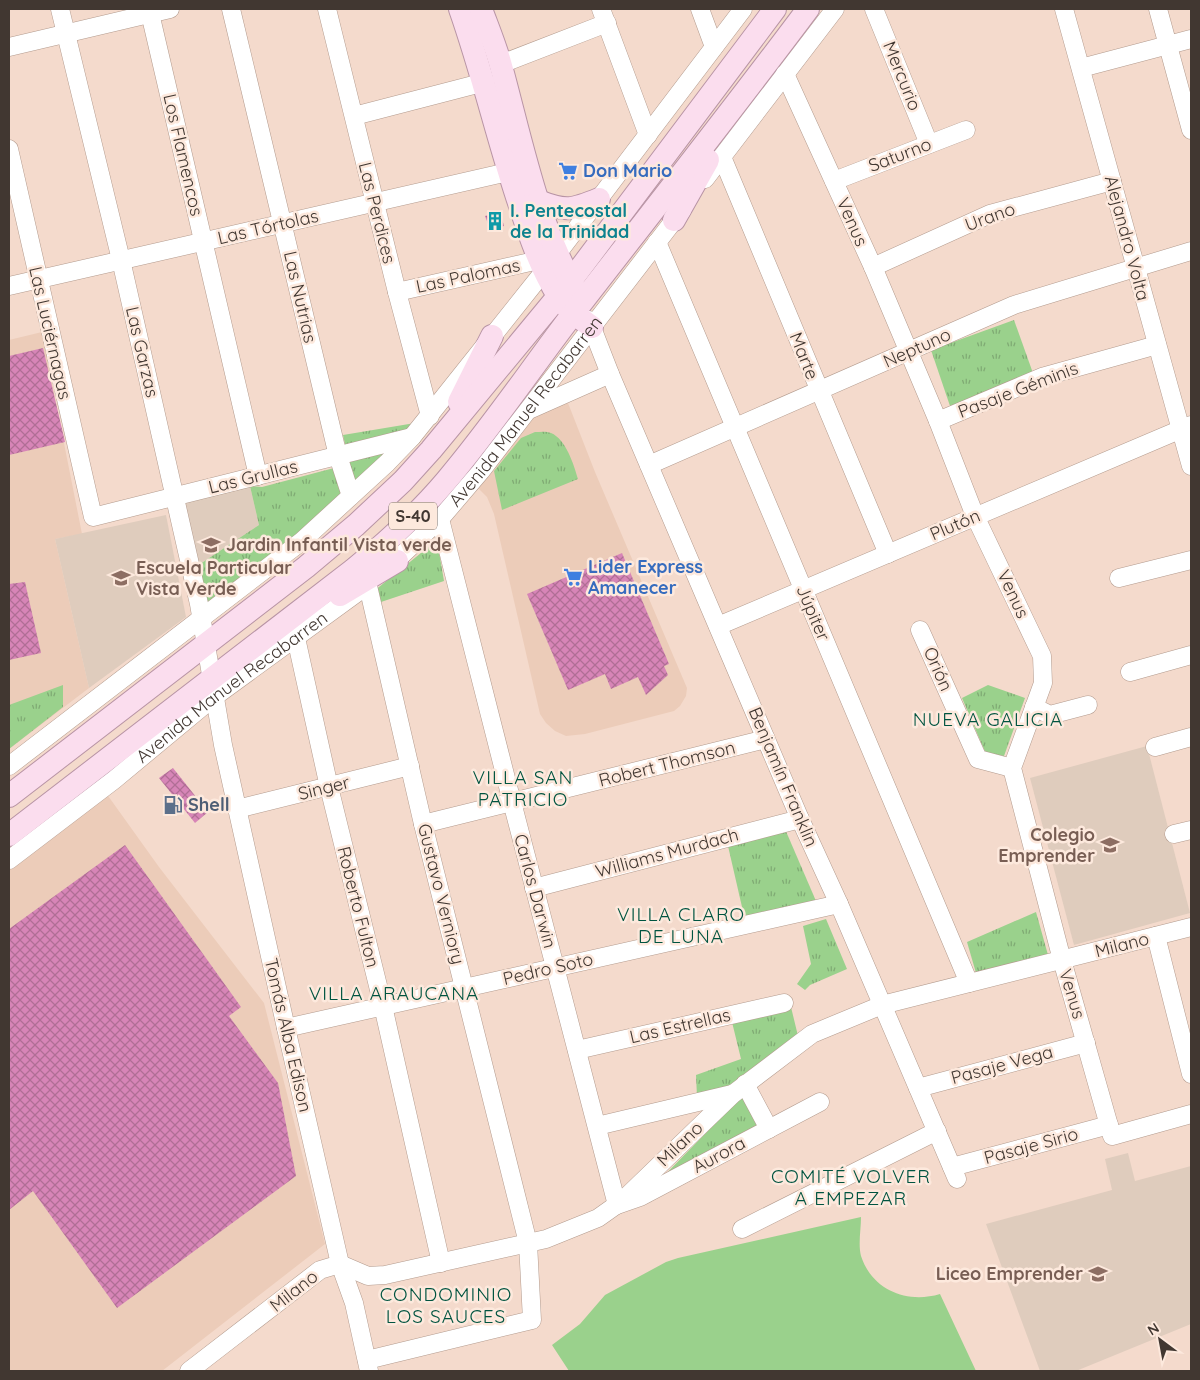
<svg xmlns="http://www.w3.org/2000/svg" width="1200" height="1380" font-family="Quicksand,sans-serif">
	<style>
		.built { fill: #ecccb9 }
		.education { fill: #dfccbd }
		.grass { fill: url(#grass-tufts) }
		.pitch { fill: #9ad18c }
		.building { fill: url(#building-cross-hatch) }
		.lines { fill: none; stroke-linecap: round; stroke-linejoin: round }
		.minor-casing { stroke: #b39b8e; stroke-width: 19 }
		.major-casing { stroke: #b894a5; stroke-width: 24 }
		.minor { stroke: #fff; stroke-width: 18 }
		.major { stroke: #fbddee; stroke-width: 22 }
		.labels { text-anchor: middle; stroke-width: 5; stroke-linejoin: round; paint-order: stroke }
		.shield { fill: #fde9dd; stroke: #796c65; stroke-width: 1 }
		.shield-label { font-size: 16px; font-weight: bold; fill: #413731 }
		.street-label { font-size: 18px; fill: #413731; stroke: #fde9dd }
		.shop-label { font-size: 18px; font-weight: bold; fill: #366cbe; stroke: #fde9dd; text-anchor: start }
		.culture-label { font-size: 18px; font-weight: bold; fill: #0d838f; stroke: #fde9dd; text-anchor: start }
		.education-label { font-size: 18px; font-weight: bold; fill: #785e54; stroke: #fde9dd; text-anchor: start }
		.service-label { font-size: 18px; font-weight: bold; fill: #4e5e75; stroke: #fde9dd; text-anchor: start }
		.neighbourhood-label { font-size: 19px; letter-spacing: 1px; fill: #005440; stroke: #fde9dd }
	</style>
	<defs>
		<pattern id="grass-tufts" width="24" height="20" patternUnits="userSpaceOnUse" patternTransform="scale(1.25)"><rect width="24" height="20" fill="#9ad18c"/><path d="M3 7l-1-3M5 7V3M7 7l1-3M15 17l-1-3M17 17v-4M19 17l1-3" fill="none" stroke="#7faa73"/></pattern>
		<pattern id="building-cross-hatch" width="8" height="8" patternUnits="userSpaceOnUse" patternTransform="scale(1.25)"><rect width="8" height="8" fill="#d785b7"/><path d="M0 0l8 8M0 8l8-8" fill="none" stroke="#b06e95"/></pattern>
	</defs>
	<rect width="100%" height="100%" fill="#f4dacc"/>
	<g class="built">
		<path d="M42,332l40,202 -27,5 34,149 -80,61v-409z"/>
		<path d="M568,403l27,69 92,216 -1,8 -6,10 -6,5 -89,23 -19,2 -11,-5 -9,-8 -6,-9 -46,-200 -7,-17 -9,-9 49,-64 13,-11z"/>
		<path d="M106,793l53,74 105,136 61,241 -163,127h-153v-504z"/>
	</g>
	<g class="education">
		<path d="M250,486l9,39 -62,41 -12,-64z"/>
		<path d="M166,515l20,102 -97,71 -34,-149z"/>
		<path d="M1147,746l43,167 -116,32 -44,-167z"/>
		<path d="M1128,1153l7,28 56,-15v158l-115,47h-36l-54,-147 126,-34 -7,-31z"/>
	</g>
	<g class="grass">
		<path d="M1014,320l20,56 -84,30 -19,-56z"/>
		<path d="M421,422l-66,68 -12,-55z"/>
		<path d="M535,432c5,0 11,-1 16,1 15,6 23,32 27,46l-76,31 -8,-39 27,-33z"/>
		<path d="M334,468l9,31 -137,113 -9,-46 62,-41 -9,-39 12,1z"/>
		<path d="M437,540l7,41 -66,22 -4,-12z"/>
		<path d="M63,685v22l-54,42v-44z"/>
		<path d="M988,685l37,13 -21,58 -18,-2 -24,-56z"/>
		<path d="M785,829l31,72 -71,19 -17,-74z"/>
		<path d="M1036,912l12,43 -72,18 -9,-31z"/>
		<path d="M826,919l21,50 -37,16 -5,5 -8,-6 14,-20 -8,-38z"/>
		<path d="M791,1007l7,29 -72,56 -29,5 -1,-22 45,-16 -9,-37z"/>
		<path d="M745,1093l18,35 -109,58z"/>
	</g>
	<path class="pitch" d="M861,1217c0,13 -3,27 0,39 11,34 46,48 79,38l36,77h-407l-17,-26 28,-21 25,-29 61,-33 12,-4z"/>
	<g class="building">
		<path d="M500,212l4,14 -14,3 -5,-13z"/>
		<path d="M43,348l22,94 -56,13v-99z"/>
		<path d="M622,553l47,111 -5,2 4,9 -22,20 -8,-18 -27,12 -6,-15 -37,16 -41,-96z"/>
		<path d="M25,582l16,71 -32,7v-76z"/>
		<path d="M173,768l35,44 -13,11 -36,-45z"/>
		<path d="M125,845l116,162 -12,9 49,67 18,93 -179,132 -84,-117 -24,19v-281z"/>
	</g>
	<g class="lines">
		<g class="minor-casing">
			<g id="minor">
				<path d="M60,9l61,251 78,344 24,141 63,283 54,236 14,39 15,68"/>
				<path d="M149,9l109,467"/>
				<path d="M231,9l107,447 13,40"/>
				<path d="M327,9l70,283 33,124"/>
				<path d="M601,9l47,126"/>
				<path d="M700,9l14,38"/>
				<path d="M874,9l55,135"/>
				<path d="M1064,9l127,457"/>
				<path d="M1158,9l33,121"/>
				<path d="M9,47l161,-38"/>
				<path d="M501,64l106,-41"/>
				<path d="M1081,68l110,-29"/>
				<path d="M785,74l88,193 65,154 37,95 67,140 1,27 -31,85 50,192 50,176 79,-22"/>
				<path d="M354,116l131,-34"/>
				<path d="M9,149l84,368 319,-80"/>
				<path d="M722,157l166,397"/>
				<path d="M705,179l130,-170"/>
				<path d="M834,181l132,-51"/>
				<path d="M657,242l312,741"/>
				<path d="M873,267l117,-53 122,-33"/>
				<path d="M9,286l512,-117"/>
				<path d="M397,292l142,-32"/>
				<path d="M589,320l21,54 190,445 39,85 118,275"/>
				<path d="M531,409l79,-35"/>
				<path d="M938,421l104,-44 115,-32"/>
				<path d="M649,465l365,-160 177,-54"/>
				<path d="M440,519l72,283 105,403 23,-8 180,-95"/>
				<path id="s1" d="M388,568l52,-49 41,-48 201,-261"/>
				<path d="M1119,578l72,-18"/>
				<path d="M718,626l473,-201"/>
				<path d="M920,630l58,129 34,9"/>
				<path d="M296,638l33,149 54,219 58,257"/>
				<path d="M1130,672l61,-17"/>
				<path d="M1034,707l16,8 38,-10"/>
				<path d="M1155,747l36,-10"/>
				<path d="M9,766l293,-225 85,-78 25,-26 133,-167 198,-261"/>
				<path d="M237,809l173,-43"/>
				<path d="M423,824l343,-85"/>
				<path d="M1174,834l17,-4"/>
				<path id="s2" d="M9,860l105,-80 100,-83 144,-105"/>
				<path d="M534,888l266,-69"/>
				<path d="M1156,936l35,138"/>
				<path d="M286,1028l553,-124"/>
				<path d="M577,1050l207,-47"/>
				<path d="M745,1084l24,45"/>
				<path d="M918,1088l168,-45"/>
				<path d="M597,1126l135,-32"/>
				<path d="M952,1167l157,-42"/>
				<path d="M742,1229l195,-98"/>
				<path d="M367,1360l165,-40 -4,-77 -105,-419 -55,-238"/>
				<path d="M189,1371l131,-101 20,-6 28,12 17,-1 161,-36 52,-21 24,-17 111,-107 79,-60 70,-29 309,-78"/>
			</g>
		</g>
		<g class="major-casing">
			<g id="major">
				<path d="M460,9c23,65 38,132 60,197 10,31 21,63 39,91 8,13 21,21 33,30"/>
				<path d="M481,9c7,19 15,38 20,57 21,77 36,157 76,227"/>
				<path d="M538,201c28,11 34,9 61,-2"/>
				<path d="M674,220l34,-60"/>
				<path d="M459,402l33,-66"/>
				<path d="M340,595l57,-34"/>
				<path d="M9,796l297,-229 50,-42 47,-44 28,-31 139,-168 205,-273"/>
				<path d="M9,835l344,-265c33,-27 66,-57 93,-89 45,-53 84,-111 126,-166 79,-102 159,-203 236,-306"/>
			</g>
		</g>
		<use href="#minor" class="minor"/>
		<use href="#major" class="major"/>
	</g>
	<defs>
		<g id="supermarket-bare" transform="scale(1.5)"><path d="M-6-5.5h2.5l.6 2H6L4.5 2H-2.5L-4.4-4H-6ZM-1.5 3.2a1.3 1.3 0 1 0 .1 0ZM3 3.2a1.3 1.3 0 1 0 .1 0Z" fill="#3f7fe0" stroke="#fde9dd" stroke-width="2.5" paint-order="stroke"/></g>
		<g id="building-bare" transform="scale(1.5)"><path d="M-4-6H4V6H1V3H-1V6H-4ZM-2.5-4.3h1.7v1.8h-1.7ZM.8-4.3h1.7v1.8H.8ZM-2.5-1h1.7V.8h-1.7ZM.8-1h1.7V.8H.8Z" fill="#0f9aa8" stroke="#fde9dd" stroke-width="2.5" paint-order="stroke"/></g>
		<g id="school-bare" transform="scale(1.5)"><path d="M0-5L7-2L0 1L-7-2ZM-4 1L0 2.5L4 1V4Q0 6-4 4Z" fill="#8d6e63" stroke="#fde9dd" stroke-width="2.5" paint-order="stroke"/></g>
		<g id="fuel-bare" transform="scale(1.5)"><path d="M-5.5-6h7V0h2V4h1.3V-2.5L3-4.5l.8-.8L6-3V5H2.5V1h-1V6h-7ZM-4.2-4.7v3.2H.2V-4.7Z" fill="#5c6f8a" stroke="#fde9dd" stroke-width="2.5" paint-order="stroke"/></g>
	</defs>
	<g fill-rule="evenodd">
		<use href="#supermarket-bare" x="568" y="171"/>
		<use href="#building-bare" x="495" y="221"/>
		<use href="#school-bare" x="211" y="545"/>
		<use href="#supermarket-bare" x="573" y="577"/>
		<use href="#school-bare" x="121" y="578"/>
		<use href="#fuel-bare" x="173" y="805"/>
		<use href="#school-bare" x="1110" y="845"/>
		<use href="#school-bare" x="1098" y="1274"/>
	</g>
	<g class="labels">
		<rect class="shield" x="389" y="502.5" width="48" height="27" rx="4"/>
		<g class="shield-label">
			<text x="413" y="522">S-40</text>
		</g>
		<g class="street-label">
			<text transform="translate(902 76) rotate(68)" y="6">Mercurio</text>
			<text transform="translate(183 155) rotate(77)" y="6">Los Flamencos</text>
			<text transform="translate(900 155) rotate(-21)" y="6">Saturno</text>
			<text transform="translate(377 213) rotate(76)" y="6">Las Perdices</text>
			<text transform="translate(990 217) rotate(-20)" y="6">Urano</text>
			<text transform="translate(852 222) rotate(66)" y="6">Venus</text>
			<text transform="translate(268 227) rotate(-13)" y="6">Las Tórtolas</text>
			<text transform="translate(1127 238) rotate(75)" y="6">Alejandro Volta</text>
			<text transform="translate(468 276) rotate(-12)" y="6">Las Palomas</text>
			<text transform="translate(300 297) rotate(77)" y="6">Las Nutrias</text>
			<text transform="translate(50 333) rotate(77)" y="6">Las Luciérnagas</text>
			<text transform="translate(917 348) rotate(-24)" y="6">Neptuno</text>
			<text transform="translate(142 352) rotate(77)" y="6">Las Garzas</text>
			<text transform="translate(804 356) rotate(68)" y="6">Marte</text>
			<text transform="translate(1018 390) rotate(-21)" y="6">Pasaje Géminis</text>
			<text dy="6" stroke="none"><textPath href="#s1" startOffset="209">Avenida Manuel Recabarren</textPath></text>
			<text transform="translate(253 477) rotate(-14)" y="6">Las Grullas</text>
			<text transform="translate(955 525) rotate(-23)" y="6">Plutón</text>
			<text transform="translate(1013 594) rotate(65)" y="6">Venus</text>
			<text transform="translate(813 613) rotate(67)" y="6">Júpiter</text>
			<text transform="translate(938 669) rotate(66)" y="6">Orión</text>
			<text dy="6" stroke="none"><textPath href="#s2" startOffset="282">Avenida Manuel Recabarren</textPath></text>
			<text transform="translate(667 764) rotate(-14)" y="6">Robert Thomson</text>
			<text transform="translate(783 777) rotate(67)" y="6">Benjamín Franklin</text>
			<text transform="translate(324 788) rotate(-14)" y="6">Singer</text>
			<text transform="translate(667 853) rotate(-15)" y="6">Williams Murdach</text>
			<text transform="translate(535 891) rotate(75)" y="6">Carlos Darwin</text>
			<text transform="translate(441 894) rotate(76)" y="6">Gustavo Verniory</text>
			<text transform="translate(358 907) rotate(76)" y="6">Roberto Fulton</text>
			<text transform="translate(1122 945) rotate(-14)" y="6">Milano</text>
			<text transform="translate(548 969) rotate(-13)" y="6">Pedro Soto</text>
			<text transform="translate(1072 994) rotate(73)" y="6">Venus</text>
			<text transform="translate(680 1026) rotate(-13)" y="6">Las Estrellas</text>
			<text transform="translate(288 1035) rotate(77)" y="6">Tomás Alba Edison</text>
			<text transform="translate(1002 1065) rotate(-15)" y="6">Pasaje Vega</text>
			<text transform="translate(680 1144) rotate(-44)" y="6">Milano</text>
			<text transform="translate(1031 1146) rotate(-15)" y="6">Pasaje Sirio</text>
			<text transform="translate(719 1155) rotate(-28)" y="6">Aurora</text>
			<text transform="translate(294 1291) rotate(-38)" y="6">Milano</text>
		</g>
		<g class="shop-label">
			<text x="583" y="177">Don Mario</text>
			<text x="588" y="573">Lider Express<tspan x="588" dy="21">Amanecer</tspan></text>
		</g>
		<g class="culture-label">
			<text x="510" y="217">I. Pentecostal<tspan x="510" dy="21">de la Trinidad</tspan></text>
		</g>
		<g class="education-label">
			<text x="226" y="551">Jardin Infantil Vista verde</text>
			<text x="136" y="574">Escuela Particular<tspan x="136" dy="21">Vista Verde</tspan></text>
			<text x="1095" y="841" text-anchor="end">Colegio<tspan x="1095" dy="21">Emprender</tspan></text>
			<text x="1083" y="1280" text-anchor="end">Liceo Emprender</text>
		</g>
		<g class="service-label">
			<text x="188" y="811">Shell</text>
		</g>
		<g class="neighbourhood-label">
			<text x="988" y="726">NUEVA GALICIA</text>
			<text x="523" y="784">VILLA SAN<tspan x="523" dy="22">PATRICIO</tspan></text>
			<text x="681" y="921">VILLA CLARO<tspan x="681" dy="22">DE LUNA</tspan></text>
			<text x="394" y="1000">VILLA ARAUCANA</text>
			<text x="851" y="1183">COMITÉ VOLVER<tspan x="851" dy="22">A EMPEZAR</tspan></text>
			<text x="446" y="1301">CONDOMINIO<tspan x="446" dy="22">LOS SAUCES</tspan></text>
		</g>
	</g>
	<rect width="1200" height="1380" fill="none" stroke="#413731" stroke-width="20"/>
	<g transform="translate(1160 1340) rotate(328)" stroke="#fde9dd" stroke-width="4" paint-order="stroke">
	<path d="M0-4L9 19L0 12L-9 19Z" fill="#413731"/>
	<text y="-8" font-size="14" font-weight="bold" text-anchor="middle" fill="#413731">N</text>
	</g>
</svg>
